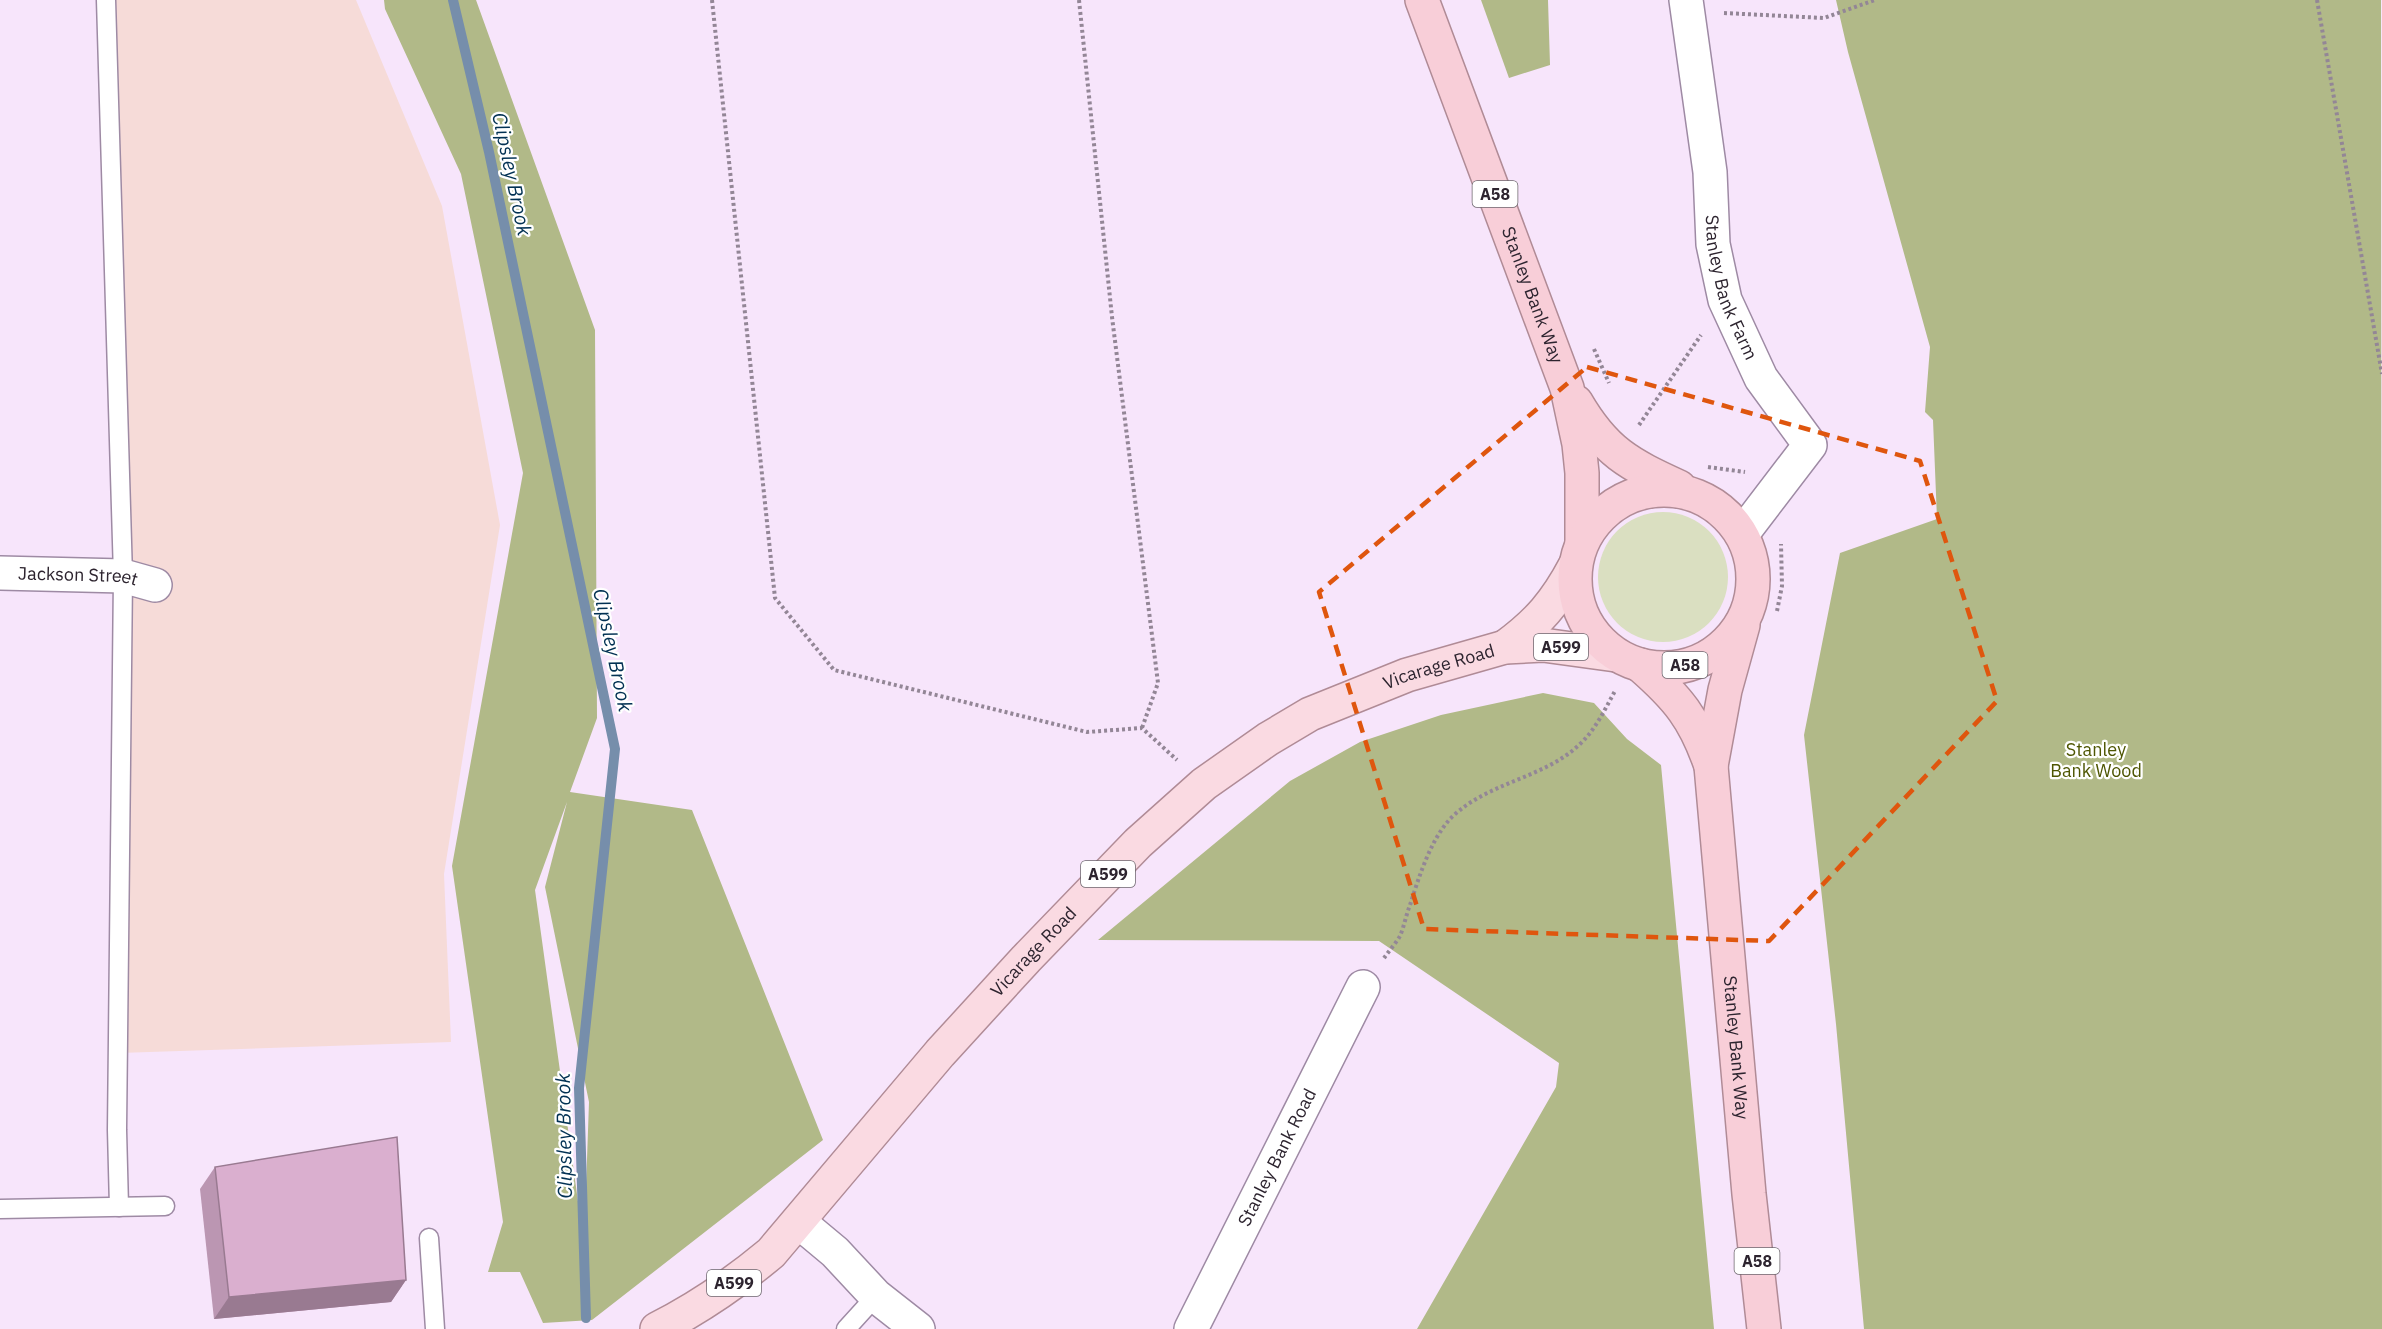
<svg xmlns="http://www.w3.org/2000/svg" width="2382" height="1329" font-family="'IBM Plex Sans',sans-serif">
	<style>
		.industrial { fill: #f6dbd8 }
		.green { fill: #dadfc1 }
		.forest { fill: #b1b988; fill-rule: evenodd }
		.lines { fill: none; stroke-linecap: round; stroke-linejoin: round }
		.stream { stroke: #768eab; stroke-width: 10 }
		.service-casing { stroke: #9e8aa4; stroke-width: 21 }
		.minor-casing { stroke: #9e8aa4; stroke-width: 36 }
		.primary-casing { stroke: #b08b96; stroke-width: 36 }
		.trunk-casing { stroke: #b08b96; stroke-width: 36 }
		.path { stroke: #938696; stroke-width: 4; stroke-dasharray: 3 3; stroke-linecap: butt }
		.service { stroke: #fff; stroke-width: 18 }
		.minor { stroke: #fff; stroke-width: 33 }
		.primary { stroke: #fadae2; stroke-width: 33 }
		.trunk { stroke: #f8ced8; stroke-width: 33 }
		.wall { fill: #bb96b2 }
		.shaded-wall { fill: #997a91 }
		.building { fill: #daafcf; stroke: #997a91; stroke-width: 1.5 }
		.marked { fill: none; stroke: #df560e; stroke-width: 4.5; stroke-dasharray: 12 8; stroke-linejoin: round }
		.labels { text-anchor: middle; stroke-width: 4.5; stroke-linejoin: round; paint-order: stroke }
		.shield { fill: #fff; stroke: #6c666d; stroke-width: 1.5 }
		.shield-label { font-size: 16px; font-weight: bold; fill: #2d242f }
		.street-label { font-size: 18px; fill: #2d242f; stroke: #fff }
		.park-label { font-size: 18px; fill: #4e5603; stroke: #fff }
		.water-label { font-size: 20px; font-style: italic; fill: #023153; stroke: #fff }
	</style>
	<rect width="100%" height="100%" fill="#f7e5fb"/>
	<path class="industrial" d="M108,0h248l86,206 58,319 -56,349 7,168 -332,11z"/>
	<circle class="green" cx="1663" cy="577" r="65"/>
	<g class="forest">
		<path d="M384,0h92l119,330 2,388 -27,74 122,18 131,330 -231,180 -49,3 -23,-51h-32l15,-50 -51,-356 71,-393 -62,-299 -76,-165zM567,802l-22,85 44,215 -5,143 -49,-355z"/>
		<path d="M1481,0h67l2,65 -41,13z"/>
		<path d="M1836,0h545l1,1329h-518l-28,-305 -32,-289 36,-182 97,-34 -4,-99 -8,-8 5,-65 -82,-295z"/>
		<path d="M1543,693l51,10 33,36 34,26 53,564h-297l139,-242 3,-24 -180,-122 -281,-1 192,-159 70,-39 81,-27z"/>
	</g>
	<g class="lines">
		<path class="stream" d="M453,0l36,152 126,597 -36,339 7,230"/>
		<g class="service-casing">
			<g id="service">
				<path d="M106,0l17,576 -6,554 2,77"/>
				<path d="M0,1209l165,-3"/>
				<path d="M429,1238l6,91"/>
				<path d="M846,1329l30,-33"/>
			</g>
		</g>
		<g class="minor-casing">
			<g id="minor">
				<path id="s1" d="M1686,0l24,172 3,72 12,56 36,78 49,67 -68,89"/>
				<path id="s2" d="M0,573l123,3 32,9"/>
				<path d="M799,1222l36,30 41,44 42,33"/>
				<path id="s3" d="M1191,1329l172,-342"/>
			</g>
		</g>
		<g class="primary-casing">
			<g id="primary">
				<path d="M1505,647c33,-24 51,-45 70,-81"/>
				<path id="s4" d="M657,1329c42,-21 78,-46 114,-76l169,-200 86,-94 112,-116 66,-59 64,-45 42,-25 97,-39 98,-28 38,-2 73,10"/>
			</g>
		</g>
		<g class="trunk-casing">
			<g id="trunk">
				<path id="s5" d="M1422,0l145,388 12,56 3,29v68"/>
				<path d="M1576,402c29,50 53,62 103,85"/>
				<circle cx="1664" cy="579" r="89"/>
				<path id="s6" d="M1640,665c38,33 55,54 71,101l38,428 15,135"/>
				<path d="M1711,766l14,-76 18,-65"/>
			</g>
		</g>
		<g class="path">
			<path d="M712,0l63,598 59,72 253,62 55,-4 35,32"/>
			<path d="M1079,0l33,317 46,366 -16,45"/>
			<path d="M2317,0l65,374"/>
			<path d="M1724,13l100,5 51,-18"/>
			<path d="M1594,349l15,34"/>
			<path d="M1639,425l62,-90"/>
			<path d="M1708,467l37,5"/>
			<path d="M1777,611l5,-25 -1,-42"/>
			<path d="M1384,958c5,-7 12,-15 16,-22 4,-9 6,-21 10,-31 9,-28 20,-64 40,-86 36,-37 94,-40 130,-75 16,-15 25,-35 35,-53"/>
		</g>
		<use href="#service" class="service"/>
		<use href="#minor" class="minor"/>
		<use href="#primary" class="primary"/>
		<use href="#trunk" class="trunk"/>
	</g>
	<path class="wall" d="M215,1167l191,113 -15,22 -177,17 -14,-130z"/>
	<path class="shaded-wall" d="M406,1280l-15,22 -177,17 15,-22z"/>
	<path class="building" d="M397,1137l9,143 -177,17 -14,-130z"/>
	<path class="marked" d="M1587,367l333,94 77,240 -228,240 -345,-12 -105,-337z"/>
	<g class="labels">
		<g class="shield">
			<rect x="1472.5" y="181" width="45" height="26" rx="4.5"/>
			<rect x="1534" y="634" width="54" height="26" rx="4.5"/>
			<rect x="1662.5" y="652" width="45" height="26" rx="4.5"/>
			<rect x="1081" y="861" width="54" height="26" rx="4.5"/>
			<rect x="1734.5" y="1248" width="45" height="26" rx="4.5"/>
			<rect x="707" y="1270" width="54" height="26" rx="4.5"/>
		</g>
		<g class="shield-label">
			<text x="1495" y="200">A58</text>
			<text x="1561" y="653">A599</text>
			<text x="1685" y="671">A58</text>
			<text x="1108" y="880">A599</text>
			<text x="1757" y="1267">A58</text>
			<text x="734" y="1289">A599</text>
		</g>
		<g class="street-label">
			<text dy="6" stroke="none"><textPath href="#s1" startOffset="292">Stanley Bank Farm</textPath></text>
			<text dy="6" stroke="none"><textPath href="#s5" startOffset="315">Stanley Bank Way</textPath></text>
			<text dy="6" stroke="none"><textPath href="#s2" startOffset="78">Jackson Street</textPath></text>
			<text dy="6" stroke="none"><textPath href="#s4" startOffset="1041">Vicarage Road</textPath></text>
			<text dy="6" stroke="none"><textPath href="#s4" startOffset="537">Vicarage Road</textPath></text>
			<text dy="6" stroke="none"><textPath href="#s6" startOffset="408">Stanley Bank Way</textPath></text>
			<text dy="6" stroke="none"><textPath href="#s3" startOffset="192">Stanley Bank Road</textPath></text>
		</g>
		<g class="park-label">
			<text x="2096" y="756">Stanley<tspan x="2096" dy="21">Bank Wood</tspan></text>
		</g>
		<g class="water-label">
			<text transform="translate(512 174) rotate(78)" y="7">Clipsley Brook</text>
			<text transform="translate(613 650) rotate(78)" y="7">Clipsley Brook</text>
			<text transform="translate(564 1136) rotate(-91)" y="7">Clipsley Brook</text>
		</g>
	</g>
</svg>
